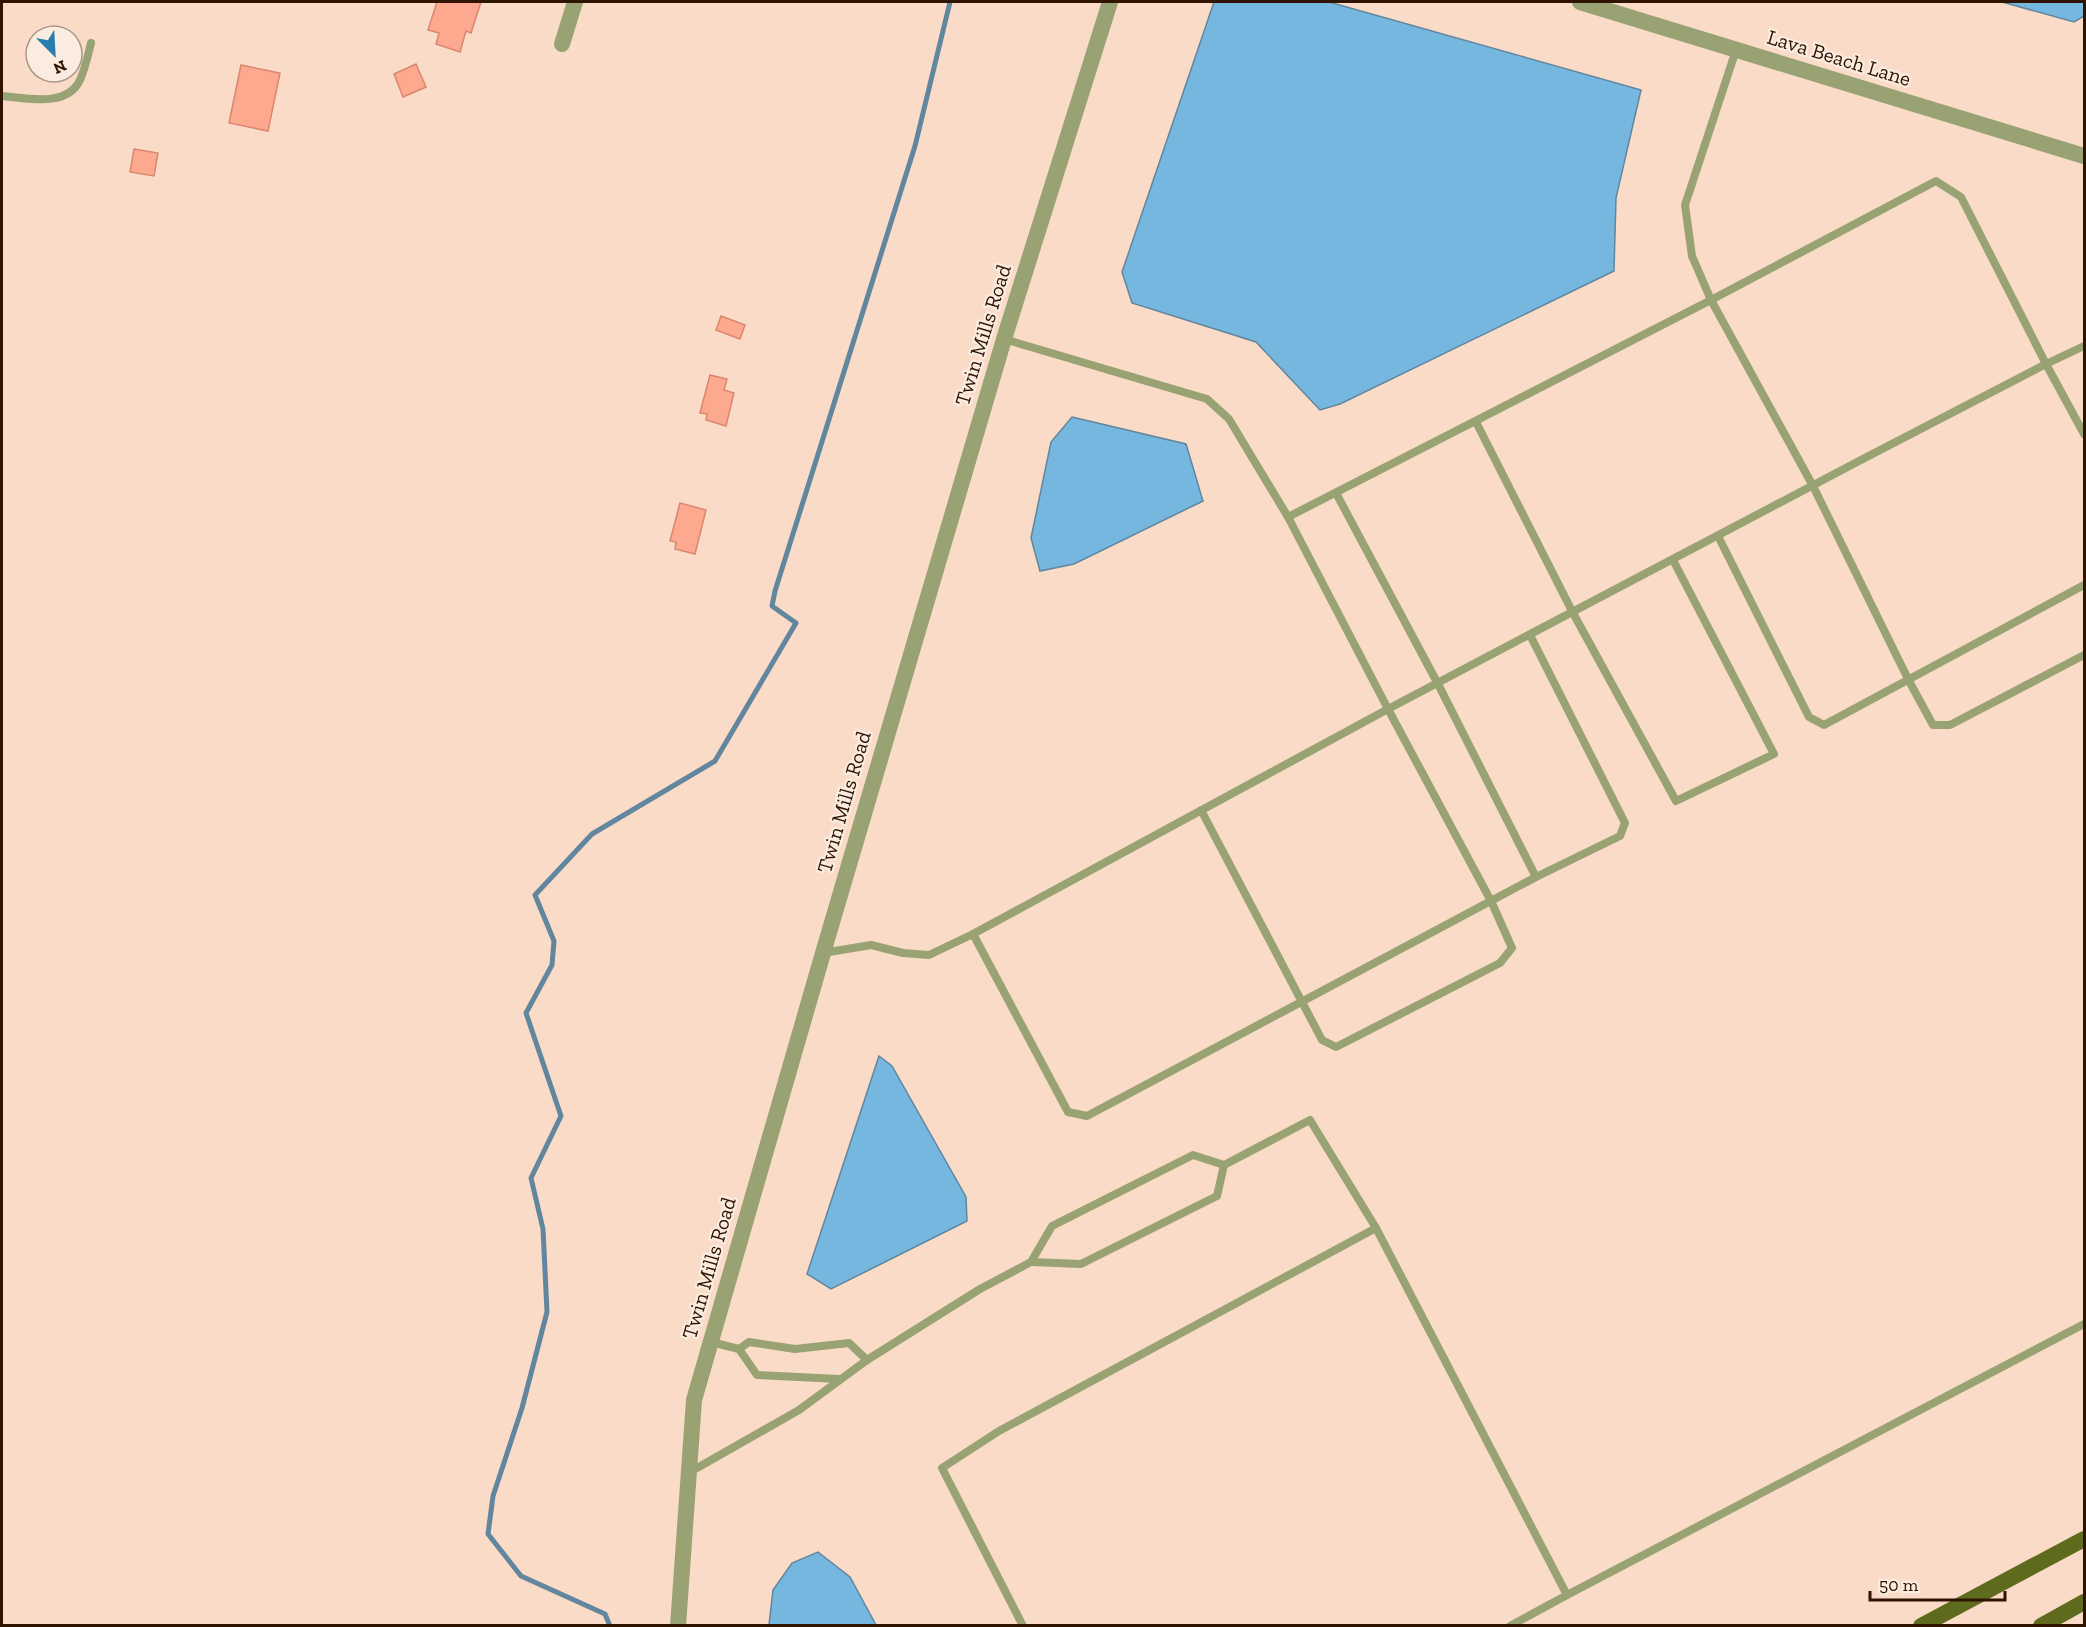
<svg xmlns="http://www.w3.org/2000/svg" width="2086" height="1627" font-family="'Zilla Slab',serif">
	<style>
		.water { fill: #76b7e0; stroke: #61869d; stroke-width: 1.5 }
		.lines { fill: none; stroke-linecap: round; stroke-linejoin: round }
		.stream { stroke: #61869d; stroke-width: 5 }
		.building { fill: #fda98f; stroke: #d9876f; stroke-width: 1.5 }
		.service { stroke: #98a272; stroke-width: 8 }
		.minor { stroke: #98a272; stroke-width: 16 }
		.primary { stroke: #5e6a1c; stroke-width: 16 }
		.labels { text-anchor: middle; stroke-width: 4.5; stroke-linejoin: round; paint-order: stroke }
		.street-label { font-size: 21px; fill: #2f1501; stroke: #fbece1 }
	</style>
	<rect width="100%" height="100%" fill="#f9dbc7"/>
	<g class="water">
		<path d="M1214,2h115l312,88 -25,108 -2,73 -274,133 -20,6 -64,-68 -124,-39 -10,-31z"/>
		<path d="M2002,2h82v14l-10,6z"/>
		<path d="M1072,417l114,27 17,57 -129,63 -34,7 -9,-33 20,-96z"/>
		<path d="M879,1056l13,10 74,131 1,24 -136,68 -24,-15z"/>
		<path d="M818,1552l32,25 26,48h-107l4,-35 19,-27z"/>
	</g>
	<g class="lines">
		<path class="stream" d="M610,1626l-5,-12 -84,-38 -33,-42 5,-38 29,-88 25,-96 -4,-83 -12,-51 30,-62 -35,-103 26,-48 2,-24 -19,-46 57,-61 123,-73 81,-138 -24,-17 3,-15 140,-445 35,-144"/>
	</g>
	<g class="building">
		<path d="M437,2h44l-10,31 -5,-2 -6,21 -24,-8 3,-11 -11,-3z"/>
		<path d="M416,64l10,23 -23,10 -9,-23z"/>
		<path d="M241,65l39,8 -12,58 -39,-8z"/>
		<path d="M134,149l24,4 -4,23 -24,-4z"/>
		<path d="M721,316l24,9 -5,14 -24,-9z"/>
		<path d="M710,375l17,4 -3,11 10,3 -8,33 -20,-6 1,-6 -7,-1z"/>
		<path d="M680,503l26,7 -11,44 -20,-5 1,-7 -6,-1z"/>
	</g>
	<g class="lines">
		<g class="service">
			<path d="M2,96c24,2 65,12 78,-16 5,-11 8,-25 11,-37"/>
			<path d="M1004,339l203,60 22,20 59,98 423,-217 -19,-44 -7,-51 51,-155"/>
			<path d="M1476,422l97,191 103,188 98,-47 -101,-194"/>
			<path d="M2084,434l-38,-70 -85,-167 -25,-16 -225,119 102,186 96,195 24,44h17l134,-70"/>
			<path d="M1336,493l102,191 98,193 84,-41 5,-13 -95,-188"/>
			<path d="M1288,517l100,192 471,-248 187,-97 38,-18"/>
			<path d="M1718,536l91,181 15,8 260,-140"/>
			<path d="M1201,810l121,230 14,7 164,-84 12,-15 -21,-47 -103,-192 -415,225 95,178 19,4c149,-80 300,-159 449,-239"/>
			<path d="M823,953l48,-8 32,8 26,2 44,-21"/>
			<path d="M1031,1262l50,2 136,-68 7,-31"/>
			<path d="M711,1342l28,7 18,26 82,4"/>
			<path d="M739,1349l10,-7 46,7 54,-6 18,17"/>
			<path d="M690,1472l109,-62 68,-50 113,-71 51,-27 21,-36 141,-71 31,10 86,-45 66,108 191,367 -57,31"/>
			<path d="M1567,1595l517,-271"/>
			<path d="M1023,1626l-81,-158 57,-37 377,-203"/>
		</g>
		<g class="minor">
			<path d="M1580,2l504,154"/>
			<path d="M562,44l13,-42"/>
			<path d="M678,1626l16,-226 129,-447 181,-614 106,-337"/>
		</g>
		<g class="primary">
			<path d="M1921,1626l163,-87"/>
			<path d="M2041,1626l43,-24"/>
		</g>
	</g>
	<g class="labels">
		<g class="street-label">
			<text transform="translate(1839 58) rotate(17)" y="7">Lava Beach Lane</text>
			<text transform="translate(983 335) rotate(-73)" y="7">Twin Mills Road</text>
			<text transform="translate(844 802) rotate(-74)" y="7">Twin Mills Road</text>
			<text transform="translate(709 1268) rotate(-74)" y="7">Twin Mills Road</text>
		</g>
	</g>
	<rect width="2086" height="1627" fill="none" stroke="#2f1501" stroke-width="6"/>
	<g transform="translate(54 54) rotate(156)"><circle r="28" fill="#fbece1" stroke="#a99687" stroke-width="1.5"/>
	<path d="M0-4.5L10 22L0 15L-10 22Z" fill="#277dad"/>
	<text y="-9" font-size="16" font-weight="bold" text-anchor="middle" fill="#2f1501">N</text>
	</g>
	<path d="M1870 1591v9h135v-9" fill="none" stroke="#2f1501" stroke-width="3"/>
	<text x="1879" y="1591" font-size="18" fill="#2f1501" stroke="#fbece1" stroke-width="4.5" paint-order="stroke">50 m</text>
</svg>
